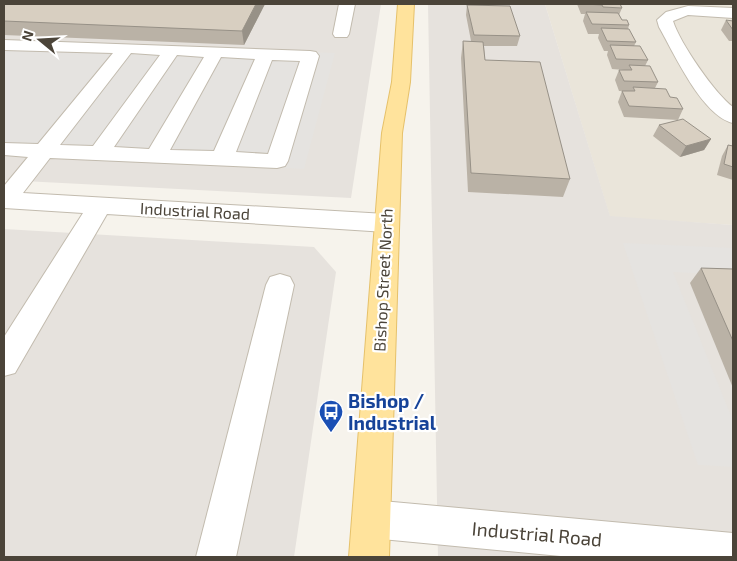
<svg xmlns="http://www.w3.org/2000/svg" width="737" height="561" font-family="'Exo 2',sans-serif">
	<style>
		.residential { fill: #eae5da }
		.industrial { fill: #e6e2dd }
		.parking { fill: #e5e3e0 }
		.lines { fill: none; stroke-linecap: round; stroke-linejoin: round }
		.minor-casing { stroke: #c2bbae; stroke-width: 2 }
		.major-casing { stroke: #e6c16a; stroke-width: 2 }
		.minor { fill: #fff; fill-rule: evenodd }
		.major { fill: #ffe39c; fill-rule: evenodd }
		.wall { fill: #bab2a6 }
		.shaded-wall { fill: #979187 }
		.building { fill: #d8cfc1; stroke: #979187 }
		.labels { text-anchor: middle; stroke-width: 4.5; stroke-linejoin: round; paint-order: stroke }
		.street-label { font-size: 16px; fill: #4b4439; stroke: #fff }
		.near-transit-label { font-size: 19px; font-weight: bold; fill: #164399; stroke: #fff; text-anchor: start }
		.near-street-label { font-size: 19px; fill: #4b4439; stroke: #fff }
	</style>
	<rect width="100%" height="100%" fill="#f6f3ec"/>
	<polygon class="residential" points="545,4 733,4 733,225 610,217"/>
	<g class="industrial">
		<polygon points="4,4 381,4 351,198 4,180"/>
		<polygon points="428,4 545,4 610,216 733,225 733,557 438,557"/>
		<polygon points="4,229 314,247 336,272 294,557 4,557"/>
	</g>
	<g class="parking">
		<polygon points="4,39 335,53 304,169 4,153"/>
		<polygon points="623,243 733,248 733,275 673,272 733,421 733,467 698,465"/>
	</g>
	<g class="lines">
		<defs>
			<g id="minor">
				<polygon points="339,4 355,4 349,34 347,37 335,37 333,34"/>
				<path d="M688,6L733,8V18L688,15L673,21C680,43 715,94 733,107V123C702,116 674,53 659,27L657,20L666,12Z"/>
				<path d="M4,40L310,51L316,52L319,56L288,161L285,166L277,168L50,158L23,193L386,214L395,217L398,223L395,229L386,232L107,214L15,373L4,376V337L83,213L4,208V186L28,157L4,155V143L38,144L113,53L4,50ZM131,53L160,55L93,146L60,145ZM177,55L204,57L149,149L114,147ZM221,57L255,59L214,151L170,150ZM272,60L300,61L268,154L236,152Z"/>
				<polygon points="280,274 290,277 294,285 236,557 196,557 266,285 270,277"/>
				<polygon points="371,500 733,533 733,557 571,557 371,538 358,532 352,519 358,506"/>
			</g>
			<polygon id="major" points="398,4 414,4 410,82 402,133 389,557 349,557 382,133 392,82"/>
		</defs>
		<use href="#minor" class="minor-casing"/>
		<use href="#major" class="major-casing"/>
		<use href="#minor" class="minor"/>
		<use href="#major" class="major"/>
	</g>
	<g class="wall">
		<polygon points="4,4 265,4 244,45 4,35"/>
		<polygon points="577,4 620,4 622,8 619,15 622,20 629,25 628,29 636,42 634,46 648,60 645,66 658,82 655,88 670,97 683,109 678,120 624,117 618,102 622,91 619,91 615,80 619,70 624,70 612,69 607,55 608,51 604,51 598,38 599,34 588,34 583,21 585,14 581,14"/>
		<polygon points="467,5 520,36 517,46 484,46 485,60 570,179 563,197 468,192 461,58 463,41 471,41 466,15"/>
		<polygon points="726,20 733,21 733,41 729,41 721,30"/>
		<polygon points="659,125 711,139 704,150 680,157 653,136"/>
		<polygon points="728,145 733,146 733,180 717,175 722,156"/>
		<polygon points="701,268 733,269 733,388 690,283"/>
	</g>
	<g class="shaded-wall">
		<polygon points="256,4 265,4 244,45 242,31"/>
		<polygon points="711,139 704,150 680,157 686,146"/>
	</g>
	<g class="building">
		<polygon points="4,4 256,4 242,31 4,21"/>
		<polygon points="584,4 620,4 622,8 603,7 602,5"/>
		<polygon points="467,5 510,6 520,36 474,35"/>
		<polygon points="586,12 618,13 622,20 627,20 629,25 592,24"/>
		<polygon points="726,20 733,21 733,30"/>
		<polygon points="601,28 629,29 636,42 607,41"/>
		<polygon points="463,41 483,42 485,60 540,62 570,179 471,173"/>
		<polygon points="610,45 640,46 648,60 616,59"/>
		<polygon points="629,65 650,66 658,82 624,81 619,70 632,70"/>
		<polygon points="633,87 666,89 670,97 677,98 683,109 629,106 622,91 635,91"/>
		<polygon points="683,119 711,139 686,146 659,125"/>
		<polygon points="728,145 733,146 733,167 724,164"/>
		<polygon points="701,268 733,269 733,341"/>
	</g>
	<defs>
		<symbol id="bus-pin" viewBox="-11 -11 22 30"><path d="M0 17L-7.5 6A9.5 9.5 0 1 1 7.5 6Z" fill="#1a4fb4" stroke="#fff"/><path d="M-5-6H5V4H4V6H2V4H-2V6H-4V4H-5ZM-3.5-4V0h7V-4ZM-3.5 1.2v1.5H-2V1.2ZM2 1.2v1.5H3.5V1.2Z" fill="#fff"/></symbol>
	</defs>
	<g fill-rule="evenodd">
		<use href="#bus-pin" x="317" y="398" width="28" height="38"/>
	</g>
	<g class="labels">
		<g class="street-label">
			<text transform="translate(195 211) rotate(3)" y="6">Industrial Road</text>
			<text transform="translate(383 280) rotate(-87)" y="6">Bishop Street North</text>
		</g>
		<g class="near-transit-label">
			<text x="348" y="408">Bishop /<tspan x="348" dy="22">Industrial</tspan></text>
		</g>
		<g class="near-street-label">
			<text transform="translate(537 534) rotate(5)" y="7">Industrial Road</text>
		</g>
	</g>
	<rect width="737" height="561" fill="none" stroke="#4b4439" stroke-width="10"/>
	<g transform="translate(40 40) rotate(288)" stroke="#ffffff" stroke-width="4" paint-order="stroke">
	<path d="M0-4L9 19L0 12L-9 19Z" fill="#4b4439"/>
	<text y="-8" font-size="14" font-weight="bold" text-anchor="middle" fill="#4b4439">N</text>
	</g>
</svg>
